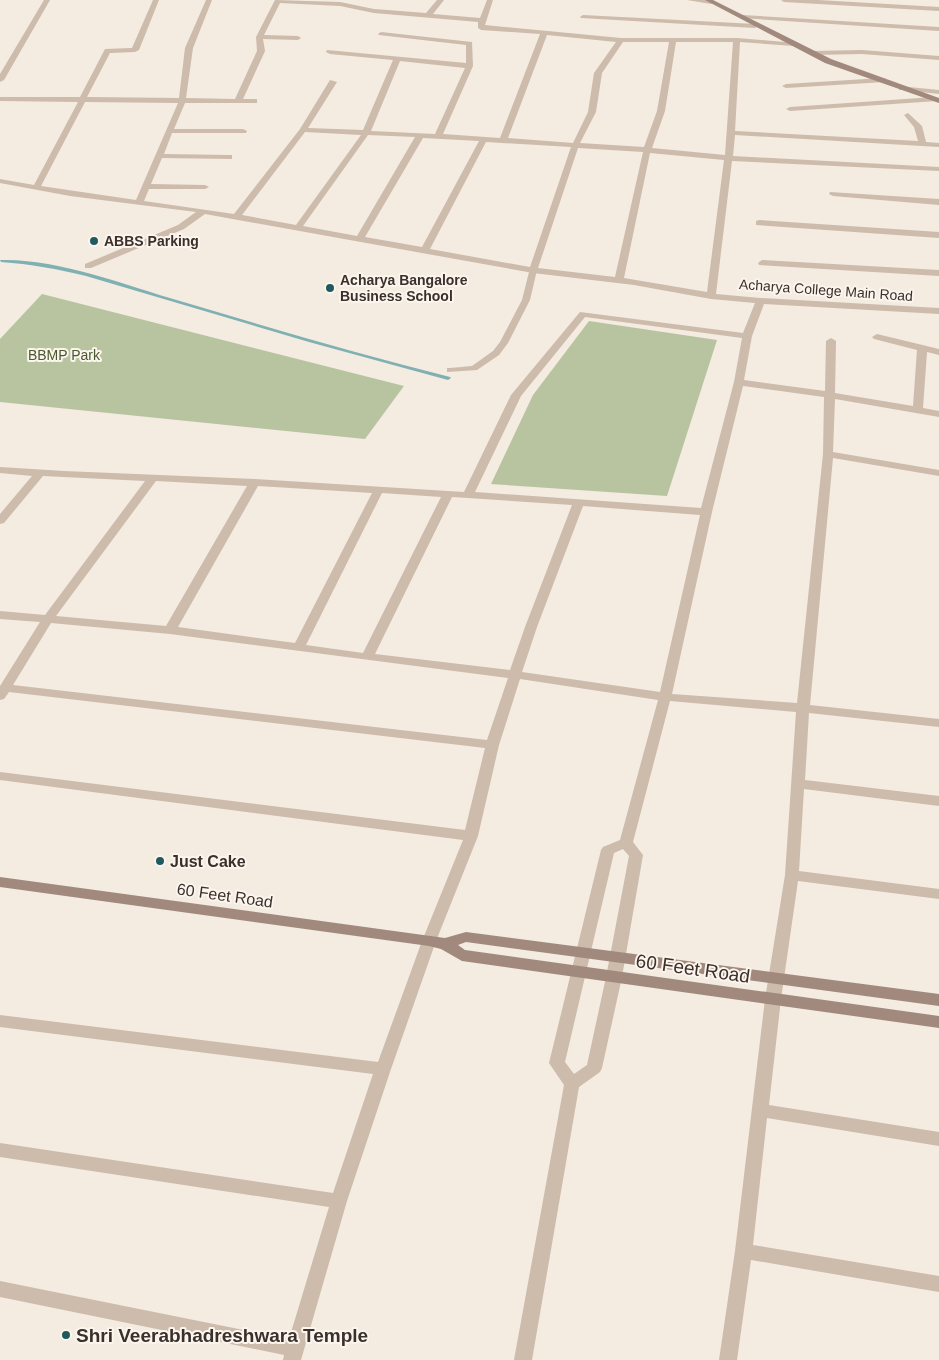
<svg xmlns="http://www.w3.org/2000/svg" width="939" height="1360" font-family="Helvetica,sans-serif">
	<style>
		.green { fill: #b8c4a0 }
		.lines { fill: none; stroke-linecap: round; stroke-linejoin: round }
		.stream { fill: #7fb0b2; fill-rule: evenodd }
		.lane { fill: #cdbbac; fill-rule: evenodd }
		.street { fill: #cdbbac; fill-rule: evenodd }
		.secondary { fill: #a18a7d; fill-rule: evenodd }
		.poi-dot { fill: #1f5a5e; stroke: #fbf5ee; stroke-width: 2 }
		.labels { text-anchor: middle; stroke-width: 4; stroke-linejoin: round; paint-order: stroke }
		.far-poi-label { font-size: 14px; font-weight: bold; fill: #3b302b; stroke: #fbf5ee; text-anchor: start }
		.far-street-label { font-size: 14px; fill: #3b302b; stroke: #fbf5ee }
		.far-park-label { font-size: 14px; fill: #4a5a2e; stroke: #fbf5ee }
		.poi-label { font-size: 16px; font-weight: bold; fill: #3b302b; stroke: #fbf5ee; text-anchor: start }
		.street-label { font-size: 16px; fill: #3b302b; stroke: #fbf5ee }
		.near-street-label { font-size: 19px; fill: #3b302b; stroke: #fbf5ee }
		.near-poi-label { font-size: 19px; font-weight: bold; fill: #3b302b; stroke: #fbf5ee; text-anchor: start }
	</style>
	<rect width="100%" height="100%" fill="#f4ebe1"/>
	<g class="green">
		<polygon points="42,294 404,386 365,439 0,402 0,339"/>
		<polygon points="589,321 717,340 667,496 491,484 533,395"/>
	</g>
	<g class="lines">
		<path class="stream" d="M0,260C57,258 125,285 180,301C270,328 359,354 450,377L451,378L448,380L309,342L86,276C58,269 30,264 1,262Z"/>
		<polygon class="lane" points="530,268 537,270 530,300 508,343 499,355 477,370 447,372 447,368 450,368 472,366 493,351 500,342 522,300"/>
		<g class="street">
			<polygon points="44,0 50,0 4,80 0,82 0,74"/>
			<path d="M153,0H159L139,50L135,52L110,53L87,97L179,98L185,48L206,0H212L193,48L186,98L235,99L257,51L256,37L275,0L340,2L374,9L426,13L437,0H444L433,14L480,18L487,0H493L485,25L621,38H737L796,43L798,44L794,46L740,42L735,131L918,141L914,127L904,115L908,113L922,126L926,142L939,143V147L735,135L733,156L939,167V171L732,161L716,294L760,298L939,308V314L764,304L752,336L744,380L825,391L826,341L831,338L836,341L835,393L913,406L917,350L874,339L872,337L877,334L939,349V355L927,352L923,408L939,411V417L835,399L833,452L939,470V476L833,458L810,705L939,719V727L809,713L805,780L939,796V806L804,789L799,871L939,889V899L798,881L781,999L769,1105L939,1132V1146L767,1118L753,1245L939,1276V1292L751,1260L737,1360H719L735,1251L765,999L785,875L796,712L670,701L633,842L643,855L622,977L602,1068L600,1072L579,1087L532,1360H514L564,1085L549,1063L601,850L603,847L620,840L658,700L520,679L499,745L478,836L436,941L391,1069L347,1201L301,1360H283L284,1355L0,1297V1281L289,1339L329,1207L0,1157V1143L333,1193L373,1074L0,1027V1015L378,1062L422,941L463,840L0,780V772L465,830L485,748L9,692L4,699L0,700V686L40,622L0,619V611L45,615L145,481L43,476L4,523L0,524V514L32,476L0,473V467L64,471L255,479L464,492L511,395L580,312L743,333L755,303L711,299L634,285L533,273L205,214L184,229L91,268H85V264L178,225L196,212L70,196L0,183V179L34,185L78,102L0,101V97H80L105,49L132,48ZM280,3L340,6L374,13L478,22V28L481,30L540,34L500,138L443,134L473,66L472,42L381,32L378,34L379,35L466,45V63L327,50L326,52L330,54L393,60L363,130L308,128L337,82L330,80L300,129L234,214L144,201L149,189H205L209,187L205,185L151,184L162,158L232,159V155H229L164,154L172,133H246L247,131L243,129H174L185,103H257V99H243L265,51L263,39L298,40L301,38L298,36L264,35ZM547,35L616,42L594,73L588,112L573,143L508,138ZM623,42H669L657,111L644,147L580,143L596,112L602,73ZM676,42H733L725,155L652,148L665,111ZM400,61L465,68L435,134L371,131ZM85,102L178,103L136,200L41,186ZM305,132L361,135L296,225L242,215ZM368,135L415,137L357,236L303,226ZM423,138L479,141L422,247L365,237ZM486,142L571,147L530,267L430,249ZM578,148L643,152L615,277L538,268ZM650,153L724,160L707,292L624,278ZM585,317L742,338L734,382L701,508L475,492L521,396ZM743,386L824,397L823,454L797,703L672,694L712,512ZM156,481L247,486L166,626L56,616ZM258,486L372,493L295,643L178,627ZM382,493L441,497L363,653L306,645ZM452,497L572,505L525,627L510,670L375,654ZM583,506L700,515L660,692L522,672L537,627ZM51,623L170,634L508,678L487,740L13,685ZM623,849L629,856L606,977L587,1065L574,1074L565,1062L614,853Z"/>
			<polygon points="687,0 711,0 714,2 711,4"/>
			<polygon points="781,0 818,0 939,7 939,11 784,2"/>
			<polygon points="583,15 755,24 758,26 755,28 581,18 580,17"/>
			<polygon points="743,15 939,27 939,31 741,18 741,16"/>
			<polygon points="862,50 939,56 939,60 862,54 812,55 808,53 812,51"/>
			<polygon points="882,78 885,78 885,82 786,88 782,86 786,84"/>
			<polygon points="899,86 939,90 939,94 902,90 899,90"/>
			<polygon points="934,97 937,97 937,101 790,111 786,109 790,107"/>
			<polygon points="830,192 939,199 939,205 833,196 829,194"/>
			<polygon points="759,220 939,232 939,238 756,225 756,221"/>
			<polygon points="762,260 939,270 939,276 759,265 758,263"/>
		</g>
		<g class="secondary">
			<polygon points="705,0 713,0 831,59 939,98 939,103 825,63"/>
			<polygon points="0,877 445,938 466,932 939,994 939,1006 466,942 458,945 465,950 939,1016 939,1028 462,961 441,949 429,946 0,887"/>
		</g>
	</g>
	<g class="poi-dot">
		<circle cx="94" cy="241" r="5"/>
		<circle cx="330" cy="288" r="5"/>
		<circle cx="160" cy="861" r="5"/>
		<circle cx="66" cy="1335" r="5"/>
	</g>
	<g class="labels">
		<g class="far-poi-label">
			<text x="104" y="246">ABBS Parking</text>
			<text x="340" y="285">Acharya Bangalore<tspan x="340" dy="16">Business School</tspan></text>
		</g>
		<g class="far-street-label">
			<text transform="translate(826 290) rotate(4)" y="5">Acharya College Main Road</text>
		</g>
		<g class="far-park-label">
			<text x="64" y="360">BBMP Park</text>
		</g>
		<g class="poi-label">
			<text x="170" y="867">Just Cake</text>
		</g>
		<g class="street-label">
			<text transform="translate(225 895) rotate(8)" y="6">60 Feet Road</text>
		</g>
		<g class="near-street-label">
			<text transform="translate(693 968) rotate(8)" y="7">60 Feet Road</text>
		</g>
		<g class="near-poi-label">
			<text x="76" y="1342">Shri Veerabhadreshwara Temple</text>
		</g>
	</g>
</svg>
